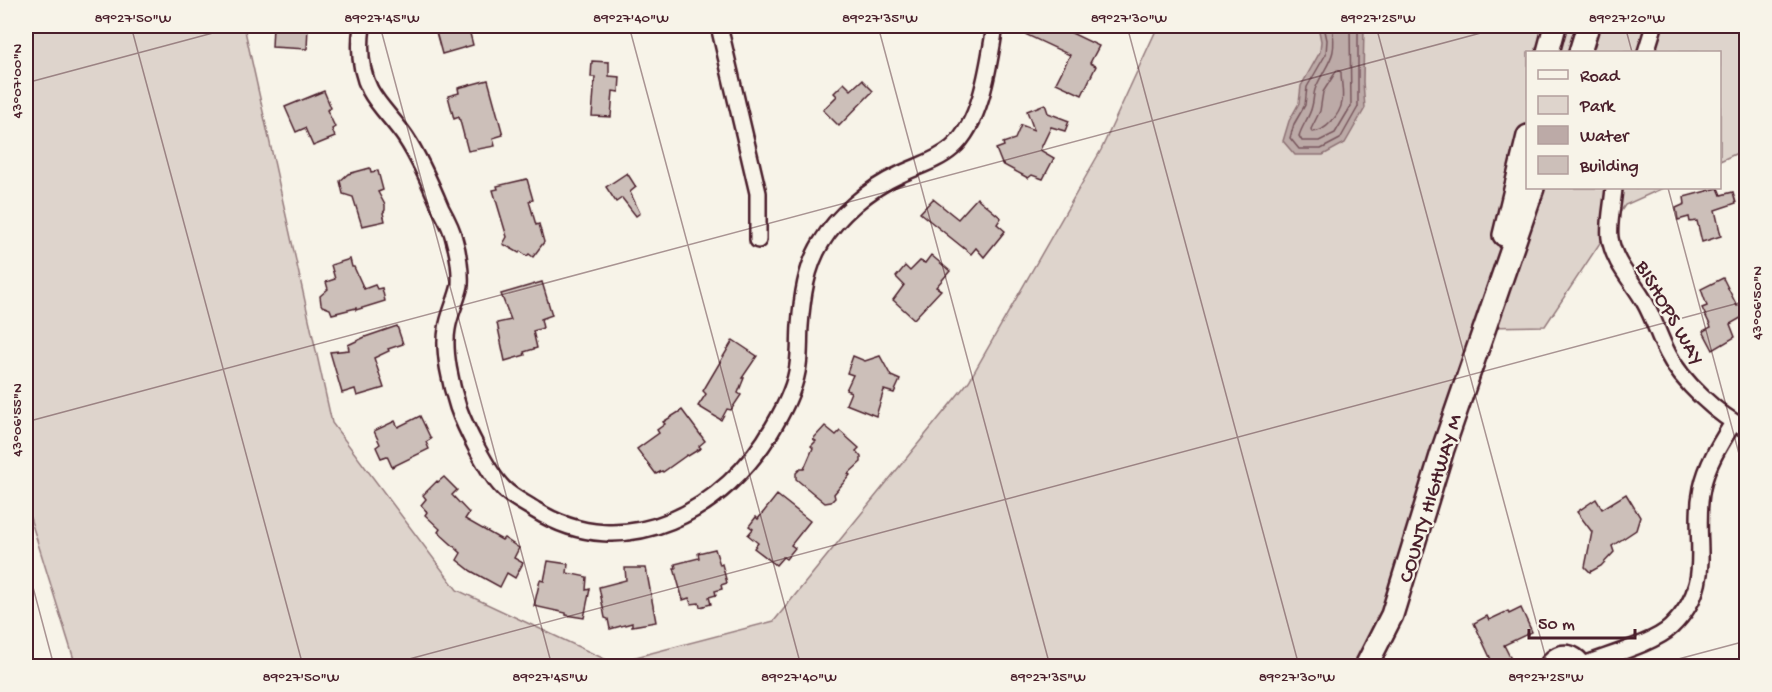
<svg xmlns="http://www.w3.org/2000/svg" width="1772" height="692" font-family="'Gochi Hand',sans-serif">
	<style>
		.green { fill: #ded4cc; stroke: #947a7c; stroke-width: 1.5 }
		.water { fill: #bcaaa7; stroke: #8e7275; stroke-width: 1.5 }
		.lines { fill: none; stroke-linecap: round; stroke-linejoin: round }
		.shore { stroke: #78575d; stroke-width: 1.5 }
		.building { fill: #ccbfb9; stroke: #4a1f2b; stroke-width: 1.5 }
		.minor-casing { stroke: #4a1f2b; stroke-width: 20 }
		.secondary-casing { stroke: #4a1f2b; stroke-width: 26 }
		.minor { stroke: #f7f3e8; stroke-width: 15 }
		.secondary { stroke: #f7f3e8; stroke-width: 21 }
		.ticks { fill: none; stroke: #4a1f2b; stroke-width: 1.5; stroke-opacity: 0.45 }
		.labels { text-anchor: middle; stroke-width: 4.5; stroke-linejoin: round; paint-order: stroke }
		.street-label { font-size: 21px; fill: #4a1f2b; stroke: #f7f3e8 }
		.neatline { fill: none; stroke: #4a1f2b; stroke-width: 2 }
		.ticks-label { font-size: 15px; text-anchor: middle; fill: #4a1f2b }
	</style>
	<rect width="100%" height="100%" fill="#f7f3e8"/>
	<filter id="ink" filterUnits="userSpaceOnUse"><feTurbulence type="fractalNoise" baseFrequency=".0167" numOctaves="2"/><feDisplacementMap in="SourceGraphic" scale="12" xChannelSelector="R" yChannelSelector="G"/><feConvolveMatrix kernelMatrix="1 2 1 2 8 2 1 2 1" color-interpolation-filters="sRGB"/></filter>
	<g filter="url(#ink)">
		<polygon class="green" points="26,26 244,26 332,423 457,590 613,663 774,621 969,381 1101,150 1158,26 1746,26 1746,149 1720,161 1720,52 1528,52 1528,188 1663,188 1625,205 1545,326 1484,327 1366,666 76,666 26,505"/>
		<polygon class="water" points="1318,26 1364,26 1363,82 1365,108 1345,143 1323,155 1295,155 1283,141 1289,121 1299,103 1301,86 1320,52 1321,41"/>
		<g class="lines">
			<g class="shore">
				<polyline points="1324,26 1327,40 1326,54 1307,87 1305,105 1294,124 1290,138 1299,149 1321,149 1340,139 1358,107 1358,26"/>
				<path d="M1332,26C1338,58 1328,60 1316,87C1313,93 1314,100 1312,106C1310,117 1302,125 1299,136L1302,141H1319L1335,133L1351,106L1350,26"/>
				<path d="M1337,70L1341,72C1341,82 1344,93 1342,102C1340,114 1326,132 1312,132L1311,129L1320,111L1323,92Z"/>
			</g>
		</g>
		<g class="building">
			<polygon points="273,26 308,26 307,49 272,47"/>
			<polygon points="438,26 468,26 473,45 442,54 436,32 440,31"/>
			<polygon points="1008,26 1057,26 1099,46 1090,63 1096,66 1082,95 1056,83 1070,55"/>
			<polygon points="592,61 609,62 609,76 620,77 619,92 613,91 611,117 592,116 595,77 591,77"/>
			<polygon points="488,80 503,135 493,138 495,146 468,151 459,117 454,119 448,96 459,93 458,88"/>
			<polygon points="862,80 873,91 839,126 823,110 837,96 834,93 844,83 851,90"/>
			<polygon points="324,91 331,108 327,110 335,127 332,129 335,137 313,146 305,128 296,132 285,107"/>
			<polygon points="1045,104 1048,113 1069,121 1065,131 1051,127 1040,150 1054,158 1043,179 1032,175 1028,178 1002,164 996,149 1004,146 1003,143 1015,139 1021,125 1034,130 1027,111"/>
			<polygon points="370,168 371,172 378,171 383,190 378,192 385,205 385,210 383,213 385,221 362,226 353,197 343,194 340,181 348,174"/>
			<polygon points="627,173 636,187 630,192 640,213 636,216 622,198 616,202 606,187"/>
			<polygon points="527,179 533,200 529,201 536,225 539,224 544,242 533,257 529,254 527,256 520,251 519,253 503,244 507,237 493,190 498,189 497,186"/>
			<polygon points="1718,188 1721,195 1733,192 1736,203 1715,210 1721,236 1702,242 1697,221 1690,222 1689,217 1678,220 1676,208 1685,204 1684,197"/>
			<polygon points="977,198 1001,218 997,224 1005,231 984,257 976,248 971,254 920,213 933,199 958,219"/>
			<polygon points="931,255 950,271 936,287 941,290 914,319 893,300 904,285 896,277 905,266 910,271 920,261 925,263"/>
			<polygon points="350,259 352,267 354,267 364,289 375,285 377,289 382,288 385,301 356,310 356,308 332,314 330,309 322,306 321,304 320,296 328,289 326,282 335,279 331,265"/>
			<polygon points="1723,278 1737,306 1746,302 1746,315 1730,324 1735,337 1713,350 1703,331 1711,327 1702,308 1707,306 1701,289"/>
			<polygon points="542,282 552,315 541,319 543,328 533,331 537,348 524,352 525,355 505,361 497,323 511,320 501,294"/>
			<polygon points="397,326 403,344 388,349 389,351 374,358 384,388 357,396 355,389 342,393 330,352 349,350 348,345 365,337"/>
			<polygon points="733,340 757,356 742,378 744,378 738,393 741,395 731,410 727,409 721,420 698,406 706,394 703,391"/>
			<polygon points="853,356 865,361 880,356 891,376 900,380 894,393 884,390 876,416 846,404 851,392 846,390 853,375 847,373"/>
			<polygon points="682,410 705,441 699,446 701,448 688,456 687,455 663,472 662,471 656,474 637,449 659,433 657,430 665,424 663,422"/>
			<polygon points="420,416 431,439 426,442 429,449 392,467 387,456 381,458 376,447 380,444 374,431 395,421 398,427"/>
			<polygon points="825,426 836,435 840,431 859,448 856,451 861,457 861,462 848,474 850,475 834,494 835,498 831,502 825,503 796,479 796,473 800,469 804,469 813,448 811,446 816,441 813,439"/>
			<polygon points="444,477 457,490 452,495 469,513 465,519 502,540 504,538 519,548 514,558 523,563 515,578 507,573 500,587 471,571 457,560 461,553 438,532 440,529 425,515 427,512 421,505 426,499 423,495 437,481 438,482"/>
			<polygon points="1626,494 1640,517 1636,530 1612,546 1614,552 1601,566 1590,572 1585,567 1592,532 1577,512 1596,499 1602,509"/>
			<polygon points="777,495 810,521 791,545 795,548 786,559 783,557 776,565 754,548 758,543 748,535 753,529 749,526 756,517 758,519"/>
			<polygon points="715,549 720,565 722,564 727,583 721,585 722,589 715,591 716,595 709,597 711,604 700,607 699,603 691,604 689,598 683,600 674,568 676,568 675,564 699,558 698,553"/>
			<polygon points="548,561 568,564 567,573 587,577 586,590 590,589 584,618 566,615 566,613 534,606 540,580 544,581"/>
			<polygon points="625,568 646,568 656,622 632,626 632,623 610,629 608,619 605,618 599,587 626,580"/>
			<polygon points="1521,608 1532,632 1504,645 1511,659 1494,666 1474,623 1487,616 1489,620 1508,611 1509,614"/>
		</g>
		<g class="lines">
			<defs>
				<g id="minor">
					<path d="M362,26C359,47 360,70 370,90C379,107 395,121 406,138C420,159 431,185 441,209C446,218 452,229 454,239C458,252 461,271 460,285C457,300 449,314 447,329C443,351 451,386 458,407C465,427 488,473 503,488C511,497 525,503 535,510C625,567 727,510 774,426C784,409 796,386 798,365C800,352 799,339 800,326C802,298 806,267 821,243C837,216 870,188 899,175C917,166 937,161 952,148C982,122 989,63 995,26"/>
					<polyline points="719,26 758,193 758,240"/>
					<polyline points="1646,52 1654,26"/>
					<path d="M1614,188C1613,203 1608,224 1610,238C1614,264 1633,281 1645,303C1654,319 1659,337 1668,354C1682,382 1718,415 1746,429"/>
					<path d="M1584,665C1606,656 1655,643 1671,627C1718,582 1691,540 1702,488C1707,464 1720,444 1733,423"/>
					<path d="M1547,666C1555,649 1575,649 1584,666"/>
				</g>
				<g id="secondary">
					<polyline points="1548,52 1555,26"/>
					<polyline points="1580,52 1588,26"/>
					<polyline points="1504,235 1528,136"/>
					<polyline points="1366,666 1392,615 1443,449 1533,188"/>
				</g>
			</defs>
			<use href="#minor" class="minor-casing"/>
			<use href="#secondary" class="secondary-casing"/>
			<use href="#minor" class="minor"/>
			<use href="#secondary" class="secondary"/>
		</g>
	</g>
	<path class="ticks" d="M131,26L303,666M380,26L552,666M629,26L801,666M878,26L1050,666M1127,26L1299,666M1376,26L1548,666M1625,26L1632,52M26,83L239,26M1668,188L1746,480M26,422L1507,26M26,561L54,666M383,666L1746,301M1652,666L1746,641"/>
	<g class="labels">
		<g class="street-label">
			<text transform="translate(1671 312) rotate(60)" y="7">BISHOPS WAY</text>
			<text transform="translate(1429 498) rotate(-73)" y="7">COUNTY HIGHWAY M</text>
		</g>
	</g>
	<rect width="1772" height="692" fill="none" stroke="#f7f3e8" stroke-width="66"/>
	<rect x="1526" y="51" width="195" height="138" fill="#f7f3e8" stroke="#b29e9c" stroke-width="1.5"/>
	<rect x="1538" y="70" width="30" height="9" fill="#f7f3e8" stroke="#b29e9c" stroke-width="1.5"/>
	<text x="1580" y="81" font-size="18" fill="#4a1f2b">Road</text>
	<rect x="1538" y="96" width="30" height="18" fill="#ded4cc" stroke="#b29e9c" stroke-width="1.5"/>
	<text x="1580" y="111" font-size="18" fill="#4a1f2b">Park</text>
	<rect x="1538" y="126" width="30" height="18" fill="#bcaaa7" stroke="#b29e9c" stroke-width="1.5"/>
	<text x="1580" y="141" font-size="18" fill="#4a1f2b">Water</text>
	<rect x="1538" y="156" width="30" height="18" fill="#ccbfb9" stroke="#b29e9c" stroke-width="1.5"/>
	<text x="1580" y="171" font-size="18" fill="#4a1f2b">Building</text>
	<path d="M1529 629v9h106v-9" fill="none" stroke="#4a1f2b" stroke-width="3"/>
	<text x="1538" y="629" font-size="18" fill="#4a1f2b" stroke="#f7f3e8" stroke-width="4.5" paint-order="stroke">50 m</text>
	<rect x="33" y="33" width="1706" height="626" class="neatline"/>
	<g class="ticks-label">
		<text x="133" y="22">89°27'50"W</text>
		<text x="382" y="22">89°27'45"W</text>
		<text x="631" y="22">89°27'40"W</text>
		<text x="880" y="22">89°27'35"W</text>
		<text x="1129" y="22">89°27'30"W</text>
		<text x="1378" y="22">89°27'25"W</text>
		<text x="1627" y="22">89°27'20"W</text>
		<text transform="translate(16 81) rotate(-90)" y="5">43°07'00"N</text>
		<text transform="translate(1756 303) rotate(-90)" y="5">43°06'50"N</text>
		<text transform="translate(16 420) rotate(-90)" y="5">43°06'55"N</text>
		<text x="301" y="681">89°27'50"W</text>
		<text x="550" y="681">89°27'45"W</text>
		<text x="799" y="681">89°27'40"W</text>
		<text x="1048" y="681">89°27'35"W</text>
		<text x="1297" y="681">89°27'30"W</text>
		<text x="1546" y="681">89°27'25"W</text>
	</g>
</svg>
